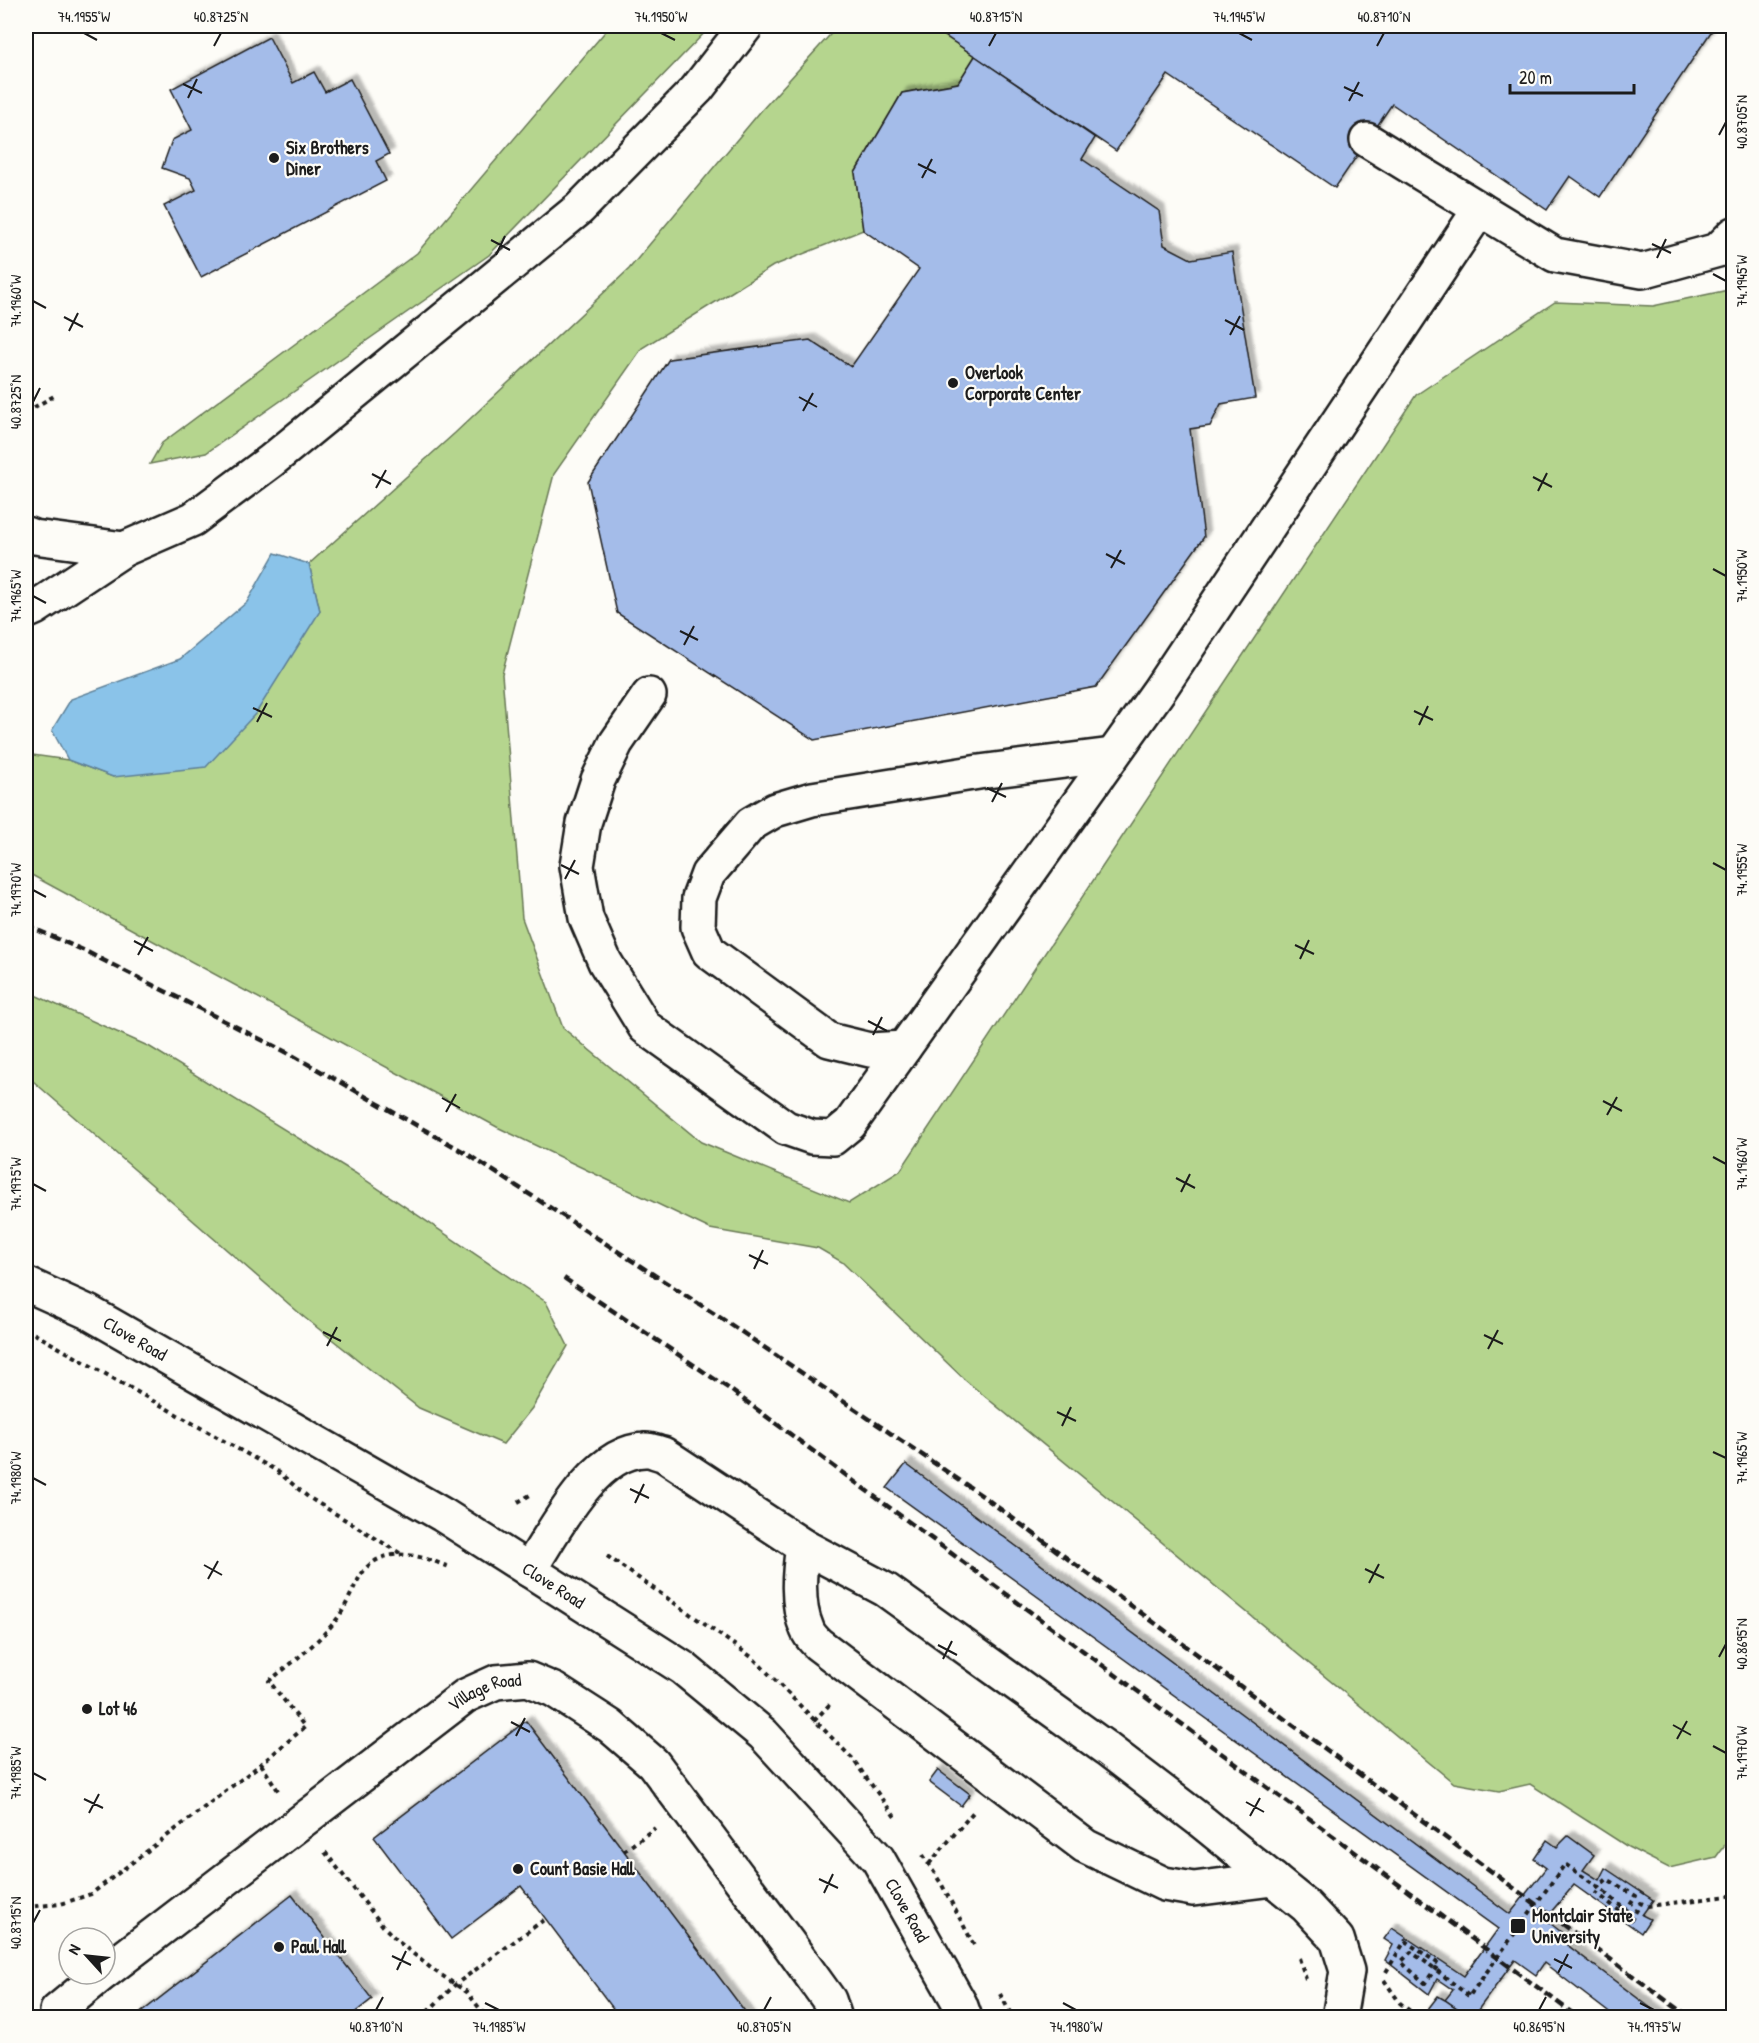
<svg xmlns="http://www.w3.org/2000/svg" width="1759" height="2043" font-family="'Patrick Hand',sans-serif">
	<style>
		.green { fill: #b5d58e; stroke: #687855; stroke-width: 1.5 }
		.water { fill: #8ac3e9; stroke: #5e8097; stroke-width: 1.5 }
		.building { fill: #a4bce9; stroke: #1c1c1c; stroke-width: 1.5; filter: url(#shadow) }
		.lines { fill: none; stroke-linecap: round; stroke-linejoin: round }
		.minor-casing { stroke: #1c1c1c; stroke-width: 38 }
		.path { stroke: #1c1c1c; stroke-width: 4; stroke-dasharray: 4.5 4.5; stroke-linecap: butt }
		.minor { stroke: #fdfcf7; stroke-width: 33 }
		.rail { stroke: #1c1c1c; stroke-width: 4.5; stroke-dasharray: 9 4.5; stroke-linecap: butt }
		.path-bridge { stroke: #1c1c1c; stroke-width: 4; stroke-dasharray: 4.5 4.5; stroke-linecap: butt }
		.ticks { fill: none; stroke: #1c1c1c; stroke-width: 2 }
		.poi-dot { fill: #1c1c1c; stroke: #fdfcf7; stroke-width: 2 }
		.labels { text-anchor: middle; stroke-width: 4.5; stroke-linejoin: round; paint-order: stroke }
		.poi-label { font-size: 18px; font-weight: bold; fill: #1c1c1c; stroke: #fdfcf7; text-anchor: start }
		.street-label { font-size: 18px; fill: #1c1c1c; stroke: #fdfcf7 }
		.neatline { fill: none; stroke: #1c1c1c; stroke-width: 2 }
		.ticks-label { font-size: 15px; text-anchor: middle; fill: #1c1c1c }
	</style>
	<defs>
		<filter id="shadow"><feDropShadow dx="5.5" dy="-5.5" stdDeviation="1.5" flood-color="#0004"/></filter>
	</defs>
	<rect width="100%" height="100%" fill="#fdfcf7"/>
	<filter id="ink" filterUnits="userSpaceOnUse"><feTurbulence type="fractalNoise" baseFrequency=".0167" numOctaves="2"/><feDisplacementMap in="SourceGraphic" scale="12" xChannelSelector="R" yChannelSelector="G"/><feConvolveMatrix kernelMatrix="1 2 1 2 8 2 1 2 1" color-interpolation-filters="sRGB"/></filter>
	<g filter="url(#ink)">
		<g class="green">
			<polygon points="610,26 711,26 489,255 206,453 150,464 162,443 417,253"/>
			<polygon points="838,26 930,26 975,56 958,83 902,93 855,173 863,230 773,266 642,348 554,474 502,674 522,918 563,1028 701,1142 849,1203 900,1171 1416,395 1555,302 1653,306 1733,289 1733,1834 1716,1857 1669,1868 1628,1847 1530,1784 1499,1791 1454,1783 965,1380 842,1262 818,1248 710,1229 497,1127 26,872 26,754 68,760 113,777 320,611 309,564 455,433 629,269 760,112"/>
			<polygon points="26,991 150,1047 355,1173 546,1302 568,1346 532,1408 503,1444 419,1408 305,1318 26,1075"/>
		</g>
		<polygon class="water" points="275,553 309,564 320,611 256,713 206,767 113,777 68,760 52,730 71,699 180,659 247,602"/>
		<g class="building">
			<polygon points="930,26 1715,26 1600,197 1570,176 1547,210 1392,104 1335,188 1168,75 1116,151"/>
			<polygon points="269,37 293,83 314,72 325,92 350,79 389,154 376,161 386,181 201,277 164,206 196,190 190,178 162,168 172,140 192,130 171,89"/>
			<polygon points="975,56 1095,138 1082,159 1159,211 1164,245 1191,259 1232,252 1255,398 1221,404 1210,426 1190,429 1204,537 1096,687 814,740 617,613 588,482 669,359 810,340 851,367 919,269 863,230 855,173 902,93 958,83"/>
			<polygon points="906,1464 1510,1914 1546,1868 1534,1859 1547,1840 1557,1847 1568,1836 1594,1855 1583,1870 1599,1880 1605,1868 1653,1900 1642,1915 1650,1919 1641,1933 1574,1885 1545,1919 1566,1936 1562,1941 1664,2018 1616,2018 1544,1963 1536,1975 1515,1960 1472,2018 1445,2000 1453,1990 1437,1979 1429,1994 1385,1960 1393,1945 1384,1939 1392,1928 1464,1976 1498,1929 887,1488"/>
			<polygon points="526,1721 624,1851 750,2018 606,2018 615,2011 521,1886 451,1939 374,1837"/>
			<polygon points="938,1770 970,1794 961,1806 929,1782"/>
			<polygon points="292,1895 372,1999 348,2018 140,2018 138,2015"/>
			<polygon points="1438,1996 1445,2000 1471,2018 1421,2018"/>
		</g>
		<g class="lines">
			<defs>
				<g id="minor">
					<polyline points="1367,140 1555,255 1642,271 1718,250 1734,234"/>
					<polyline points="26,534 34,537 124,549"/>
					<polyline points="26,612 35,608 124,549 193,519 271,461 579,209 697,89 746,26"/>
					<polyline points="649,695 616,743 598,780 584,823 577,866 586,918 605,962 645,1027 786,1128 812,1137 833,1138 850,1124 1160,689 1480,209"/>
					<polyline points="904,1048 870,1050 829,1040 709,952 698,927 699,898 708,874 751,824 775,810 812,799 979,772 1112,755"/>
					<path id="s1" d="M26,1284L88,1312L443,1515L683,1668L763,1734L878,1859L960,2004L965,2018"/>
					<path d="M803,1546C799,1572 796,1604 807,1629C809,1635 814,1640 818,1644L1085,1846L1164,1884L1193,1889L1273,1879"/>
					<path d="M529,1570C554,1532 593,1451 645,1450C650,1449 657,1453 663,1454L803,1546L886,1590L1107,1749L1201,1821L1306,1906L1337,1939L1347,1971L1339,2018"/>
					<path id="s2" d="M105,1972L465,1696L496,1682L528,1679L554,1690L610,1726L653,1763L788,1943L829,2000L835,2018"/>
					<polyline points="61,2018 57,2011 102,1974"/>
				</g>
			</defs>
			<use href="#minor" class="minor-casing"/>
			<g class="path">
				<polyline points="26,412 54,396"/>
				<polyline points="26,1329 277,1471 308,1497 403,1555"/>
				<polyline points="518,1502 530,1495"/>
				<polyline points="607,1556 753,1658 852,1758 895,1817"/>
				<polyline points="814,1721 832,1702"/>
				<polyline points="261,1764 279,1792"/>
				<polyline points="624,1851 655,1828"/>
				<polyline points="325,1852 383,1926 400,1943 432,1969 467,1992 487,2018"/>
				<polyline points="923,1855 942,1885 974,1945"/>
				<polyline points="929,1864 975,1810"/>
				<polyline points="1605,1892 1626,1911 1636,1896 1607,1879 1594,1891 1631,1920 1641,1903 1648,1906 1728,1896 1734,1897"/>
				<path d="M26,1907L61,1904L91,1894L261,1764L305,1727L269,1681C292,1663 318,1643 337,1619C348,1605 356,1578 367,1567C391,1545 424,1557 449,1567"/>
				<polyline points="1299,1958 1306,1979"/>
				<polyline points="1386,1972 1405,1941 1439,1964 1425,1983 1401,1962 1411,1952 1430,1965"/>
				<polyline points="1384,1980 1400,2003 1419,2018"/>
				<polyline points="1000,1994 1013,2018"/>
				<polyline points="421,2018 456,1984 545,1919"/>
			</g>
			<use href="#minor" class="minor"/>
			<g class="rail">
				<polyline points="26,925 85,951 290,1054 464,1152 727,1322 984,1497 1690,2018"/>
				<polyline points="564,1278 728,1388 1579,2018"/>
			</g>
			<polyline class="path-bridge" points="1430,1965 1470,1997 1470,1995 1565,1864 1605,1892"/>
		</g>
	</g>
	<path class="ticks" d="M84,33L97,40M661,33L675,40M1239,33L1252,40M214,46L221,33M989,46L996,33M1377,46L1384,33M183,84L202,93M1344,87L1363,96M188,98L197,79M1349,101L1359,82M1719,135L1726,122M918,164L936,173M922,178L932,159M491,240L510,250M1652,244L1671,253M496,255L505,236M1657,258L1666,239M1713,274L1726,281M33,301L46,308M64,317L83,327M1225,320L1244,330M69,331L78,313M1230,335L1240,316M799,397L817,407M33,402L40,388M803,411L813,393M372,474L391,484M1533,477L1552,487M376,488L386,470M1538,491L1547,473M1106,554L1125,564M1111,568L1121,550M1713,569L1726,576M33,596L46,603M680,631L698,640M684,645L694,626M253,708L272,717M1414,711L1433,720M257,722L267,703M1419,725L1428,706M987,788L1006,797M992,802L1002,783M1713,863L1726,870M561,865L579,874M565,879L575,860M33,890L46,897M134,941L153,951M1295,945L1314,954M138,955L148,937M1300,959L1309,940M868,1021L887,1031M873,1035L882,1017M442,1098L460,1108M1603,1101L1622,1111M446,1112L456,1094M1607,1115L1617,1097M1713,1157L1726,1164M1176,1178L1195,1188M33,1184L46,1191M1181,1192L1190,1174M749,1255L768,1264M754,1269L763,1250M323,1332L341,1341M1484,1335L1503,1344M327,1346L337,1327M1488,1349L1498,1330M1057,1412L1076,1421M1062,1426L1071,1407M1713,1452L1726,1458M33,1478L46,1485M630,1489L649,1498M635,1503L644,1484M204,1565L222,1575M1365,1569L1384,1578M208,1579L218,1561M1369,1583L1379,1564M938,1645L957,1655M1719,1657L1726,1644M943,1659L952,1641M511,1722L530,1732M1673,1725L1691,1735M516,1736L525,1718M1677,1739L1687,1721M1713,1746L1726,1753M33,1773L46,1780M84,1799L103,1808M1246,1802L1264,1812M89,1813L99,1794M1250,1816L1260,1798M819,1879L838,1888M824,1893L833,1874M33,1923L40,1910M392,1956L411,1965M1554,1959L1572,1968M397,1970L406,1951M1558,1973L1568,1954M485,2003L499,2010M1063,2003L1076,2010M1640,2003L1654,2010M376,2010L383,1997M764,2010L771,1997M1539,2010L1546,1997"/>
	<g class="poi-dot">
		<circle cx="274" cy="158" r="6"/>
		<circle cx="953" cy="383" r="6"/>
		<circle cx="87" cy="1709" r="6"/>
		<circle cx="518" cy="1869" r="6"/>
		<rect x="1510" y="1918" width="16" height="16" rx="3"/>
		<circle cx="279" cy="1947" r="6"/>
	</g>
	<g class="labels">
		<g class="poi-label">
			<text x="286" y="154">Six Brothers<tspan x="286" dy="21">Diner</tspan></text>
			<text x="965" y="379">Overlook<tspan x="965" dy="21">Corporate Center</tspan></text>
			<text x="99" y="1715">Lot 46</text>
			<text x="530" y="1875">Count Basie Hall</text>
			<text x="1532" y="1922">Montclair State<tspan x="1532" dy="21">University</tspan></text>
			<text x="291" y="1953">Paul Hall</text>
		</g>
		<g class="street-label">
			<text dy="6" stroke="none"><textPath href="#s1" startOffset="122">Clove Road</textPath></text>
			<text dy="6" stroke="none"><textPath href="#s1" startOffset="608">Clove Road</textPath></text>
			<text dy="6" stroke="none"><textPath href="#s2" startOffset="474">Village Road</textPath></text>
			<text dy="6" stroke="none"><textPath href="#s1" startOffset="1094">Clove Road</textPath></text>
		</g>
	</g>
	<rect width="1759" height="2043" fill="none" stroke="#fdfcf7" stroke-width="66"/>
	<g transform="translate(87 1956) rotate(297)"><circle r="28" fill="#fdfcf7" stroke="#a3a29f" stroke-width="1.5"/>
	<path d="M0-4.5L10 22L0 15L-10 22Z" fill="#1c1c1c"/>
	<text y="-9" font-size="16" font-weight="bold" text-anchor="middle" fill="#1c1c1c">N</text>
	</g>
	<path d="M1510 84v9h124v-9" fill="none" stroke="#1c1c1c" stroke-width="3"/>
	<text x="1519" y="84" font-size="18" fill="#1c1c1c" stroke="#fdfcf7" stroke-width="4.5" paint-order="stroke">20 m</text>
	<rect x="33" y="33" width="1693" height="1977" class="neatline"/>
	<g class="ticks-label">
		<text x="84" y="22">74.1955°W</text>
		<text x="221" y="22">40.8725°N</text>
		<text x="661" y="22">74.1950°W</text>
		<text x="996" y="22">40.8715°N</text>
		<text x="1239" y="22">74.1945°W</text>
		<text x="1384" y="22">40.8710°N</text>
		<text transform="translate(1742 122) rotate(-90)" y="5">40.8705°N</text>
		<text transform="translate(1742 281) rotate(-90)" y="5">74.1945°W</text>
		<text transform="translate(16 301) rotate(-90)" y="5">74.1960°W</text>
		<text transform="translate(16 402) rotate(-90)" y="5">40.8725°N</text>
		<text transform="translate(1742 576) rotate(-90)" y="5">74.1950°W</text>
		<text transform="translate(16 596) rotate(-90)" y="5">74.1965°W</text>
		<text transform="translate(1742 870) rotate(-90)" y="5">74.1955°W</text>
		<text transform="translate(16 890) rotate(-90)" y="5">74.1970°W</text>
		<text transform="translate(1742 1164) rotate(-90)" y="5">74.1960°W</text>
		<text transform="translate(16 1184) rotate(-90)" y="5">74.1975°W</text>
		<text transform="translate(1742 1458) rotate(-90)" y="5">74.1965°W</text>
		<text transform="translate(16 1478) rotate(-90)" y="5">74.1980°W</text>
		<text transform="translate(1742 1644) rotate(-90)" y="5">40.8695°N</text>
		<text transform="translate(1742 1753) rotate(-90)" y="5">74.1970°W</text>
		<text transform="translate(16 1773) rotate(-90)" y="5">74.1985°W</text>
		<text transform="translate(16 1923) rotate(-90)" y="5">40.8715°N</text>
		<text x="376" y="2032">40.8710°N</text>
		<text x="499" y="2032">74.1985°W</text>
		<text x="764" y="2032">40.8705°N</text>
		<text x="1076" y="2032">74.1980°W</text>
		<text x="1539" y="2032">40.8695°N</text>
		<text x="1654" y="2032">74.1975°W</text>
	</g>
</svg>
